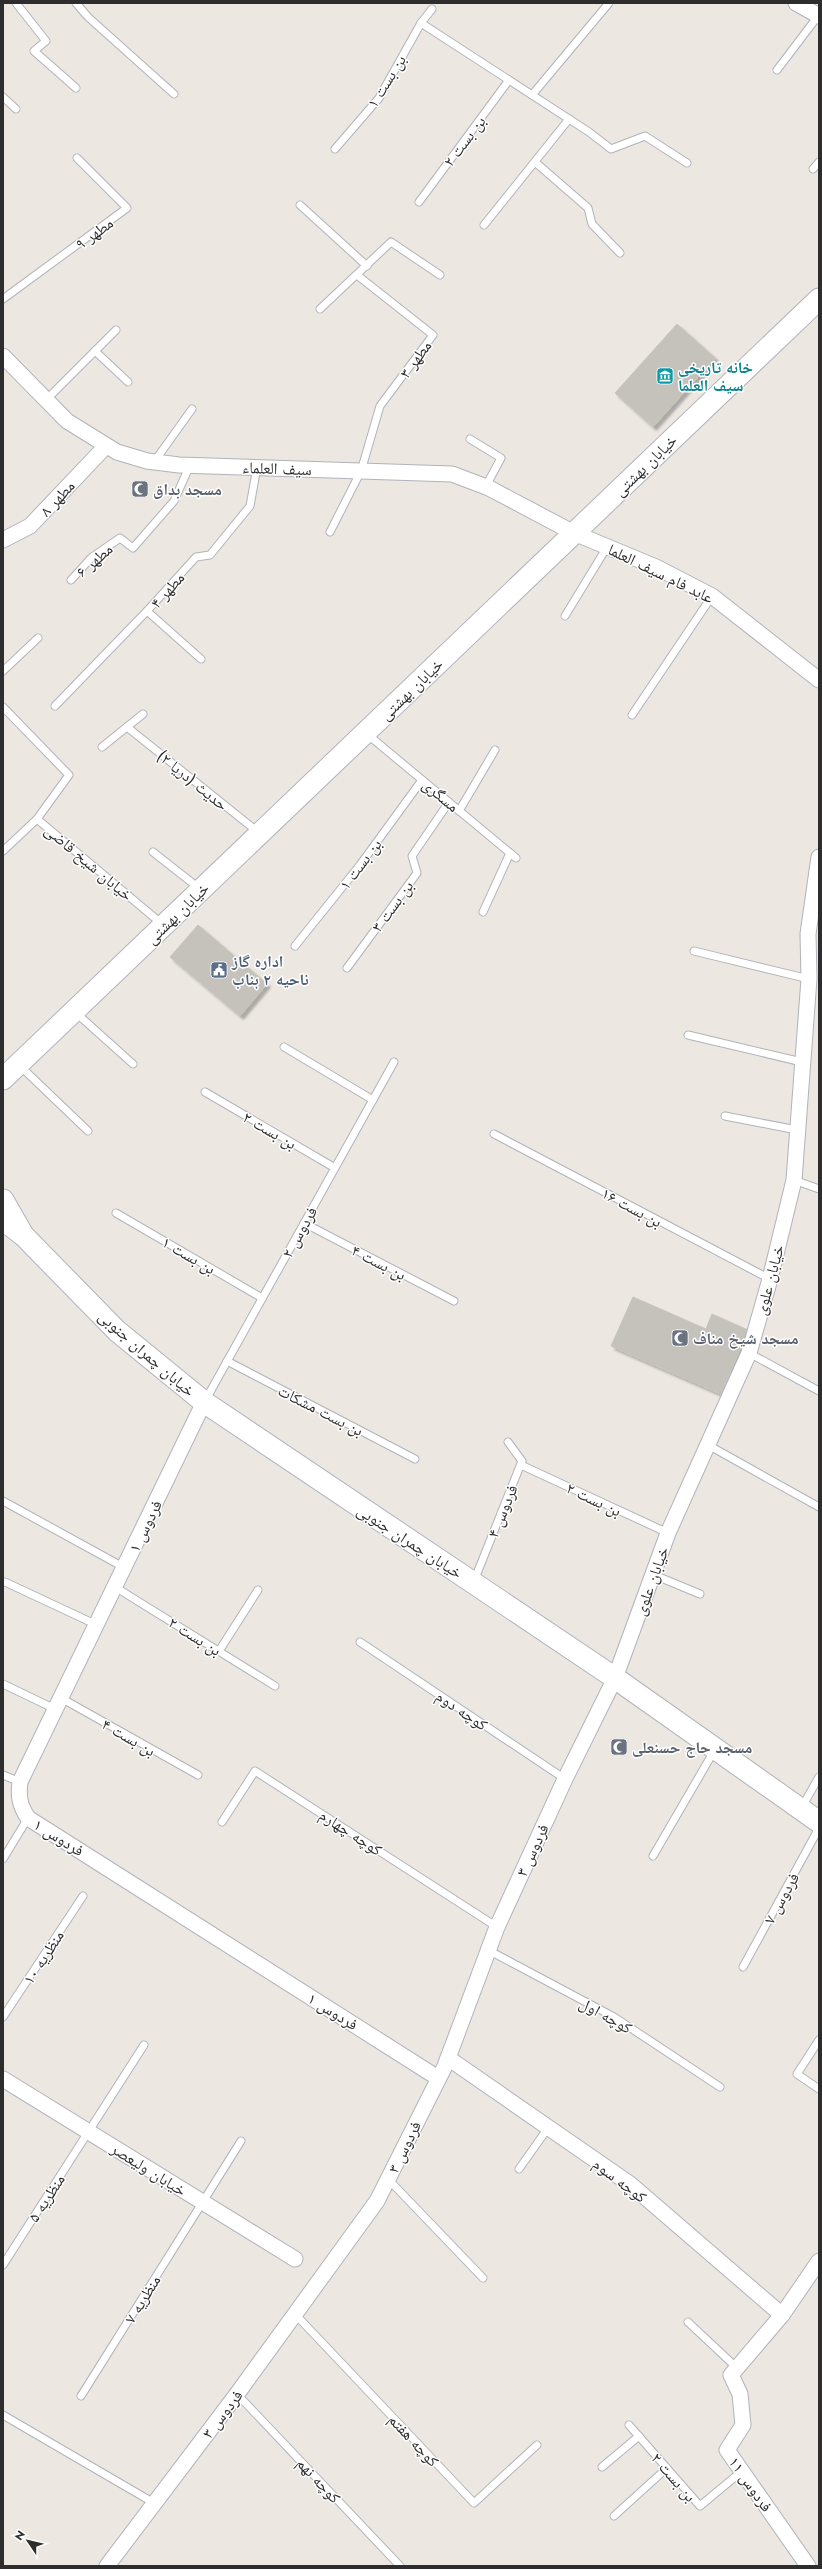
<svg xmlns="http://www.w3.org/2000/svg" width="822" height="2569" font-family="Jost,'Noto Naskh Arabic',sans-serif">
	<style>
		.building { fill: #c5c2bc; stroke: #c8c3ba; filter: url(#shadow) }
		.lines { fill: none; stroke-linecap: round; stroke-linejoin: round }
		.service-casing { stroke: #b1b3bb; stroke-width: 9 }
		.minor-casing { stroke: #b1b3bb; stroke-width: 17 }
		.secondary-casing { stroke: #b1b3bb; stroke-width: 23 }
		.service { stroke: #fff; stroke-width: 7 }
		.minor { stroke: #fff; stroke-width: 15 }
		.secondary { stroke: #fff; stroke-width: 21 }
		.labels { text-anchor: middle; stroke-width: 3; stroke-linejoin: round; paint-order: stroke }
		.street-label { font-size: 16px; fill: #2d2d2d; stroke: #fff }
		.culture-label { font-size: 16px; font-weight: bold; fill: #0d838f; stroke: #fff; text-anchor: start }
		.worship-label { font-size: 16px; font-weight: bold; fill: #5b616d; stroke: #fff; text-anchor: start }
		.service-label { font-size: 16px; font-weight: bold; fill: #4e5e75; stroke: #fff; text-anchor: start }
	</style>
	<defs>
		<filter id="shadow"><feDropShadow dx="3.5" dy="3.5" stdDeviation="1" flood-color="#0004"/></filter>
	</defs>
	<rect width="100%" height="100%" fill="#ece7e1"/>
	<g class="building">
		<polygon points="677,324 715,358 653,427 615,393"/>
		<polygon points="198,925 267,984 240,1016 170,957"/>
		<polygon points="633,1297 706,1329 712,1314 748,1330 721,1394 611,1346"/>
	</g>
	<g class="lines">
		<defs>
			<g id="service">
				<polyline points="16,3 46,41 34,51 76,88"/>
				<polyline points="76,3 88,17 174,94"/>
				<polyline points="421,23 589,132 611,149 645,136 687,163"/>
				<polyline points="777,70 818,16"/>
				<polyline points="532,95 609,3"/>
				<polyline points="3,97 16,109"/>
				<polyline points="335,149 379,98 421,23 432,9"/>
				<polyline points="535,162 588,208 592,224 620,253"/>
				<polyline points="813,169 819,162"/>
				<polyline points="419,202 509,80"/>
				<polyline points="300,205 367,266"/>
				<polyline points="484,225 569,119"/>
				<polyline points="3,299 127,208 77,158"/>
				<polyline points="320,309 391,242 440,275"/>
				<polyline points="95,351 128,382"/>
				<polyline points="46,400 116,330"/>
				<polyline points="470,439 501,458 486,486"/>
				<polyline points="154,462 192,409"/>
				<polyline points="330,532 361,471 380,406 433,335 357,275"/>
				<polyline points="71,580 91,558 120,538 133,548 174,501 190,465"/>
				<polyline points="147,611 201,659"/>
				<polyline points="565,616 607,547"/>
				<polyline points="3,671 38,638"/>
				<polyline points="55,706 147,611 196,557 210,555 250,506 257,467"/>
				<polyline points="3,707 69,775 37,819 162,924"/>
				<polyline points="632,715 712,596"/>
				<polyline points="127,727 258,832"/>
				<polyline points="367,734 516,858"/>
				<polyline points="102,747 143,714"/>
				<polyline points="459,811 495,750"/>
				<polyline points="3,851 37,819"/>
				<polyline points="153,852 200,889"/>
				<polyline points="483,912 510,853"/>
				<polyline points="295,946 360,865 422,780"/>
				<polyline points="694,951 809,979"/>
				<polyline points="347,968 417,873 412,856 449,802"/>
				<polyline points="75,1012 133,1064"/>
				<polyline points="688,1035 802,1062"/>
				<polyline points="284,1047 373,1100"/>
				<polyline points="19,1065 88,1131"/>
				<polyline points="205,1092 335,1168"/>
				<polyline points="725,1116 797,1130"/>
				<polyline points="494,1134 770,1279"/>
				<polyline points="794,1180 819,1189"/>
				<polyline points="116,1213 262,1298"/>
				<polyline points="304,1223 454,1301"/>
				<polyline points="749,1353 819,1391"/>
				<polyline points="227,1361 415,1459"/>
				<polyline points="205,1401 394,1062"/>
				<polyline points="708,1445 819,1507"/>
				<polyline points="521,1465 668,1533"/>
				<polyline points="3,1501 125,1568"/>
				<polyline points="654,1575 700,1594"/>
				<polyline points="474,1581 522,1461 508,1442"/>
				<polyline points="5,1582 97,1625"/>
				<polyline points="115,1587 275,1686"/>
				<polyline points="360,1642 565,1779"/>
				<polyline points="219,1651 258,1590"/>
				<polyline points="3,1684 55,1709"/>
				<polyline points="61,1698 198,1775"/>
				<polyline points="3,1775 20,1782"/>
				<polyline points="802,1807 819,1777"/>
				<polyline points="222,1822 255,1771 497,1927"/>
				<polyline points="653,1856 714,1751"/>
				<polyline points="3,1859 28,1818"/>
				<polyline points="488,1950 614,2017 720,2087"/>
				<polyline points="743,1967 819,1828"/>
				<polyline points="3,2017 83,1896"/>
				<polyline points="819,2040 797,2074 819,2089"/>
				<polyline points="519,2169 548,2128"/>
				<polyline points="388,2179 483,2278"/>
				<polyline points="3,2265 144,2045"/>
				<polyline points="295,2314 474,2503 537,2445"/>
				<polyline points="688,2322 737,2368"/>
				<polyline points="237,2394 400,2566"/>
				<polyline points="81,2396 241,2141"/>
				<polyline points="3,2415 154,2503"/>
				<polyline points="629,2425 700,2506 742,2471"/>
				<polyline points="602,2467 639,2436"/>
				<polyline points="614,2516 667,2468"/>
			</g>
			<g id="minor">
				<polyline points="796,3 819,16"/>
				<polyline points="3,356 67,421 117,452 147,461 179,465 452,474 489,488 574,533 656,567 712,596 819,680"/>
				<polyline points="3,540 30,526 106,446"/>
				<path d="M204,1402L20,1782C18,1797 20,1806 28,1818L438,2078"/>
				<polyline points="448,2058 630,2184 782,2315"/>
				<polyline points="3,2079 295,2259"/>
				<polyline points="107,2566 237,2394 377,2201 445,2066 497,1927 565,1779 615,1678 668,1533 749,1353 770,1279 794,1180 809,979 808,934 819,857"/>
				<polyline points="808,2566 727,2450 743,2425 740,2394 731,2375 782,2315 819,2261"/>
			</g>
			<g id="secondary">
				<polyline points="3,1079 819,299"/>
				<polyline points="3,1200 23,1235 3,1220"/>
				<polyline points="23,1235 117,1331 204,1402 615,1678 819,1822"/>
			</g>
		</defs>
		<use href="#service" class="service-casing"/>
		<use href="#minor" class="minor-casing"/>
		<use href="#secondary" class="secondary-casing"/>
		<use href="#service" class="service"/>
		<use href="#minor" class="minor"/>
		<use href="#secondary" class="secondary"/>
	</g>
	<defs>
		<symbol id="museum-square" viewBox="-11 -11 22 22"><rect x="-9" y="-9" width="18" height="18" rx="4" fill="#0f9aa8" stroke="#fff"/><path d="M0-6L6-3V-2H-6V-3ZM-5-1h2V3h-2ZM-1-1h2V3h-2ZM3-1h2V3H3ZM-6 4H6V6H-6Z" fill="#fff"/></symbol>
		<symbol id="mosque-square" viewBox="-11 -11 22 22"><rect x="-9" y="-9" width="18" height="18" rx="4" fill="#6b7280" stroke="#fff"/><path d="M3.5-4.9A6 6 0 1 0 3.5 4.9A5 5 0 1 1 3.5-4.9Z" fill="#fff"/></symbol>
		<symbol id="civic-square" viewBox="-11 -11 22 22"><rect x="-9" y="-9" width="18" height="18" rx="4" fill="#5c6f8a" stroke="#fff"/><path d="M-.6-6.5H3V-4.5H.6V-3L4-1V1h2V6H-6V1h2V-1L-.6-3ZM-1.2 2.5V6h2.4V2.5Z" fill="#fff"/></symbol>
	</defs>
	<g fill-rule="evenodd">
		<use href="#museum-square" x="655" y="366" width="20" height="20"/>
		<use href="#mosque-square" x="130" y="479" width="20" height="20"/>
		<use href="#civic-square" x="209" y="960" width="20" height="20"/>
		<use href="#mosque-square" x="670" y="1328" width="20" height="20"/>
		<use href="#mosque-square" x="609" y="1737" width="20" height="20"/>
	</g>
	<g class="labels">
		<g class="street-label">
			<text transform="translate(386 81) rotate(-58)" y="6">بن بست ۱</text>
			<text transform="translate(464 141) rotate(-53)" y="6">بن بست ۲</text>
			<text transform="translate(94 233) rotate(-36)" y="6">مطهر ۹</text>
			<text transform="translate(415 359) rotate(-54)" y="6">مطهر ۳</text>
			<text transform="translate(645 465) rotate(-44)" y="6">خیابان بهشتی</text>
			<text transform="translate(277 468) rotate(2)" y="6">سیف العلماء</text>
			<text transform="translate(57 498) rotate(-47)" y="6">مطهر ۸</text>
			<text transform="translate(94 560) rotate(-41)" y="6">مطهر ۶</text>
			<text transform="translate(661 573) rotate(26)" y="6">عابد فام سیف العلما</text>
			<text transform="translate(167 590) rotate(-48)" y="6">مطهر ۴</text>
			<text transform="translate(411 689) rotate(-44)" y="6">خیابان بهشتی</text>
			<text transform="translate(193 780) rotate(39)" y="6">حدیث (دریا ۲)</text>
			<text transform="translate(441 795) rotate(40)" y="6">مسگری</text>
			<text transform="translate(89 862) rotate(40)" y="6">خیابان شیخ قاضی</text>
			<text transform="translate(360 864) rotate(-53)" y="6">بن بست ۱</text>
			<text transform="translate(392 906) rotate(-54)" y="6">بن بست ۳</text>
			<text transform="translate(177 913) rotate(-44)" y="6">خیابان بهشتی</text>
			<text transform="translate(270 1130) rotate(30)" y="6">بن بست ۲</text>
			<text transform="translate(632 1207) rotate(28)" y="6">بن بست ۱۶</text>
			<text transform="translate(299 1232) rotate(-61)" y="6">فردوس ۲</text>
			<text transform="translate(189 1255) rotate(30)" y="6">بن بست ۱</text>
			<text transform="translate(379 1262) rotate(27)" y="6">بن بست ۴</text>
			<text transform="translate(769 1280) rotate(-75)" y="6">خیابان علوی</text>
			<text transform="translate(147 1353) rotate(41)" y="6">خیابان چمران جنوبی</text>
			<text transform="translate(321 1410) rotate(27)" y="6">بن بست مشکات</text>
			<text transform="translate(594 1499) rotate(25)" y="6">بن بست ۲</text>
			<text transform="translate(502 1511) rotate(-68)" y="6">فردوس ۴</text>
			<text transform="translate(145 1526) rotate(-64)" y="6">فردوس ۱</text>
			<text transform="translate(410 1541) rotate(33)" y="6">خیابان چمران جنوبی</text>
			<text transform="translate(651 1581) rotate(-70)" y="6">خیابان علوی</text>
			<text transform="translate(195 1636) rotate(32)" y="6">بن بست ۲</text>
			<text transform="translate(462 1710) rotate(34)" y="6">کوچه دوم</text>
			<text transform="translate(129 1737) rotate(30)" y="6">بن بست ۴</text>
			<text transform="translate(351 1832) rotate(33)" y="6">کوچه چهارم</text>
			<text transform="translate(59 1837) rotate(32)" y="6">فردوس ۱</text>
			<text transform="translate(532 1850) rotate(-65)" y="6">فردوس ۳</text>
			<text transform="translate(781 1898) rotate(-61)" y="6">فردوس ۷</text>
			<text transform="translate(43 1957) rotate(-57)" y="6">منظریه ۱۰</text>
			<text transform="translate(333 2011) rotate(32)" y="6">فردوس ۱</text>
			<text transform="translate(606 2015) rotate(29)" y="6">کوچه اول</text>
			<text transform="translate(404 2147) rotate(-64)" y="6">فردوس ۳</text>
			<text transform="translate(149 2169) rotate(32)" y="6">خیابان ولیعصر</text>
			<text transform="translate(620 2180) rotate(37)" y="6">کوچه سوم</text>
			<text transform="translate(46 2198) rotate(-57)" y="6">منظریه ۵</text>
			<text transform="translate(142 2299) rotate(-58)" y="6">منظریه ۷</text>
			<text transform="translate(222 2414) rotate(-53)" y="6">فردوس ۳</text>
			<text transform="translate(414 2440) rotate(47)" y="6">کوچه هفتم</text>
			<text transform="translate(674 2477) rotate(49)" y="6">بن بست ۲</text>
			<text transform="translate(319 2480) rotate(47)" y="6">کوچه نهم</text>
			<text transform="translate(751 2484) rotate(55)" y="6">فردوس ۱۱</text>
		</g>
		<g class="culture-label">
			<text x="678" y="373">خانه تاریخی<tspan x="678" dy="18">سیف العلما</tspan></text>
		</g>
		<g class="worship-label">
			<text x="153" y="495">مسجد بداق</text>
			<text x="693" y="1344">مسجد شیخ مناف</text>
			<text x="632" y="1753">مسجد حاج حسنعلی</text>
		</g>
		<g class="service-label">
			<text x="232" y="967">اداره گاز<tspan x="232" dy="18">ناحیه ۲ بناب</tspan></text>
		</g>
	</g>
	<rect width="822" height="2569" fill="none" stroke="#2d2d2d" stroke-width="8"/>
	<g transform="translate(28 2541) rotate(305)" stroke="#ffffff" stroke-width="3" paint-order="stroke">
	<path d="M0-3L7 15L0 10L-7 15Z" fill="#2d2d2d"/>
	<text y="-6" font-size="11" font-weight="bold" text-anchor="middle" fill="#2d2d2d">N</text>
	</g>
</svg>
